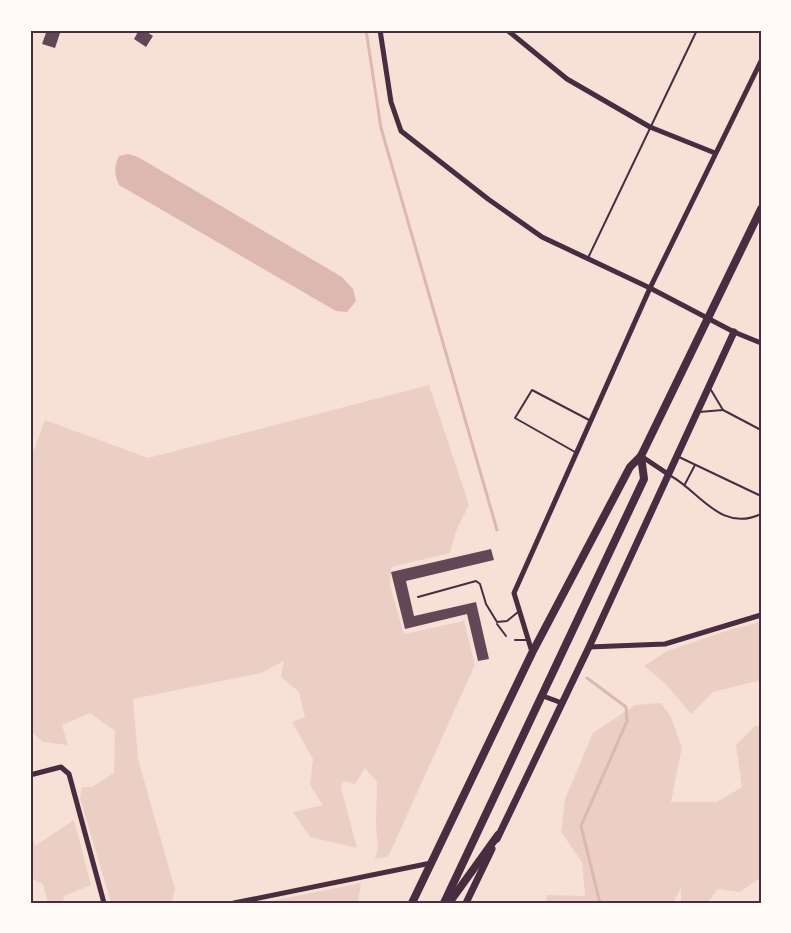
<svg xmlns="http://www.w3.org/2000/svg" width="791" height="933" font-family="Commissioner,sans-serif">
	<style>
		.green { fill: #ebcfc5 }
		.water { fill: #dcb8b0 }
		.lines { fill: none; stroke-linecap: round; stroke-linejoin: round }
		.stream { stroke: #dcb8b0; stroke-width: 3 }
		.building { fill: #644757 }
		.service { stroke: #4a2c40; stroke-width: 2 }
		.minor { stroke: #4a2c40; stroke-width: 5 }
		.tertiary { stroke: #4a2c40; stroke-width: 7 }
		.primary { stroke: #4a2c40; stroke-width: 8 }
		.neatline { fill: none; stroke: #4a2c40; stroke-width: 2 }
	</style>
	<rect width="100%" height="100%" fill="#f7e1d7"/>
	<g class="green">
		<polygon points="429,385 469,505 456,531 450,553 391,567 390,585 404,634 464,621 475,665 388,857 375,859 378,846 376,826 377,782 365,768 355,784 343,781 341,788 357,848 310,837 293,812 323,805 310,785 313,759 292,722 305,717 299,692 281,677 284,661 261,673 133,699 138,759 175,889 172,903 111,903 80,798 82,787 92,787 114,773 115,731 90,713 62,725 68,745 43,742 30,730 30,453 34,450 45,420 148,458"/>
		<polygon points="761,622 761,680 713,692 691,714 666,684 644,666 667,651 729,630"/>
		<polygon points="661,703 671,717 682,747 671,802 717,802 742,787 736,745 755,726 761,726 761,880 757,880 740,892 718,889 707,903 681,903 681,888 673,903 547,903 546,895 585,896 582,862 561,832 565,799 593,733 635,705"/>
		<polygon points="74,820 91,885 64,896 63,903 48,903 43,884 30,878 30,830 35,846"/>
		<polygon points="361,883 358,903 261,903"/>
	</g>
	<path class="water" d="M128,154L138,157L342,277L353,289L356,301L347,312L336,311L119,185C114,174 114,167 119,156Z"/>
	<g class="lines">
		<g class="stream">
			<polyline points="366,30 381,128 497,530"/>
			<polyline points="587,678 626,707 627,721 581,826 600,903"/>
		</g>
	</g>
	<g class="building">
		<polygon points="47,30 61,30 55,48 42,44"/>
		<polygon points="139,30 144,30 153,36 146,47 134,39"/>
		<polygon points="491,549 494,560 406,581 414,616 476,602 489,659 478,661 467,614 405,629 391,572"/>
	</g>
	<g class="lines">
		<g class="service">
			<polyline points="588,258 697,30"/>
			<polyline points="711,390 723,410 761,430"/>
			<polyline points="699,412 723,410"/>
			<polyline points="575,452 515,418 532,390 591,421"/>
			<polyline points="679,457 761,496"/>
			<path d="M671,476C700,492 721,533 761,514"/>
			<polyline points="685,484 695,465"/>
			<polyline points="418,597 476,581 480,584 486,604 497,622 507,621 518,612"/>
			<polyline points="497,624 506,636"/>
			<polyline points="515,640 528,640"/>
		</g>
		<g class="minor">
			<polyline points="380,30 391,102 401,131 488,199 542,237 650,288 734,332 761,343"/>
			<polyline points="507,30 567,79 650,127 715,153"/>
			<polyline points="641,456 668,474"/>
			<polyline points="589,647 665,644 761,615"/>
			<polyline points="532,652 514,593 650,288 761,61"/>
			<polyline points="543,696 562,703"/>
			<polyline points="30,775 61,767 69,774 104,903"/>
			<polyline points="234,903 431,863"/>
		</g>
		<g class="tertiary">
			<polyline points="497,839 589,647 734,332"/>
			<polyline points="466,903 492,849"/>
		</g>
		<g class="primary">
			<polyline points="412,903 532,653 630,467 641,456 761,209"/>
			<polyline points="444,903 644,479 641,456"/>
			<polyline points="449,903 498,835"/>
		</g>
	</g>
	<rect width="791" height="933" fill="none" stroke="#fffaf5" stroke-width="63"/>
	<rect x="32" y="32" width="728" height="870" class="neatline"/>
</svg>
